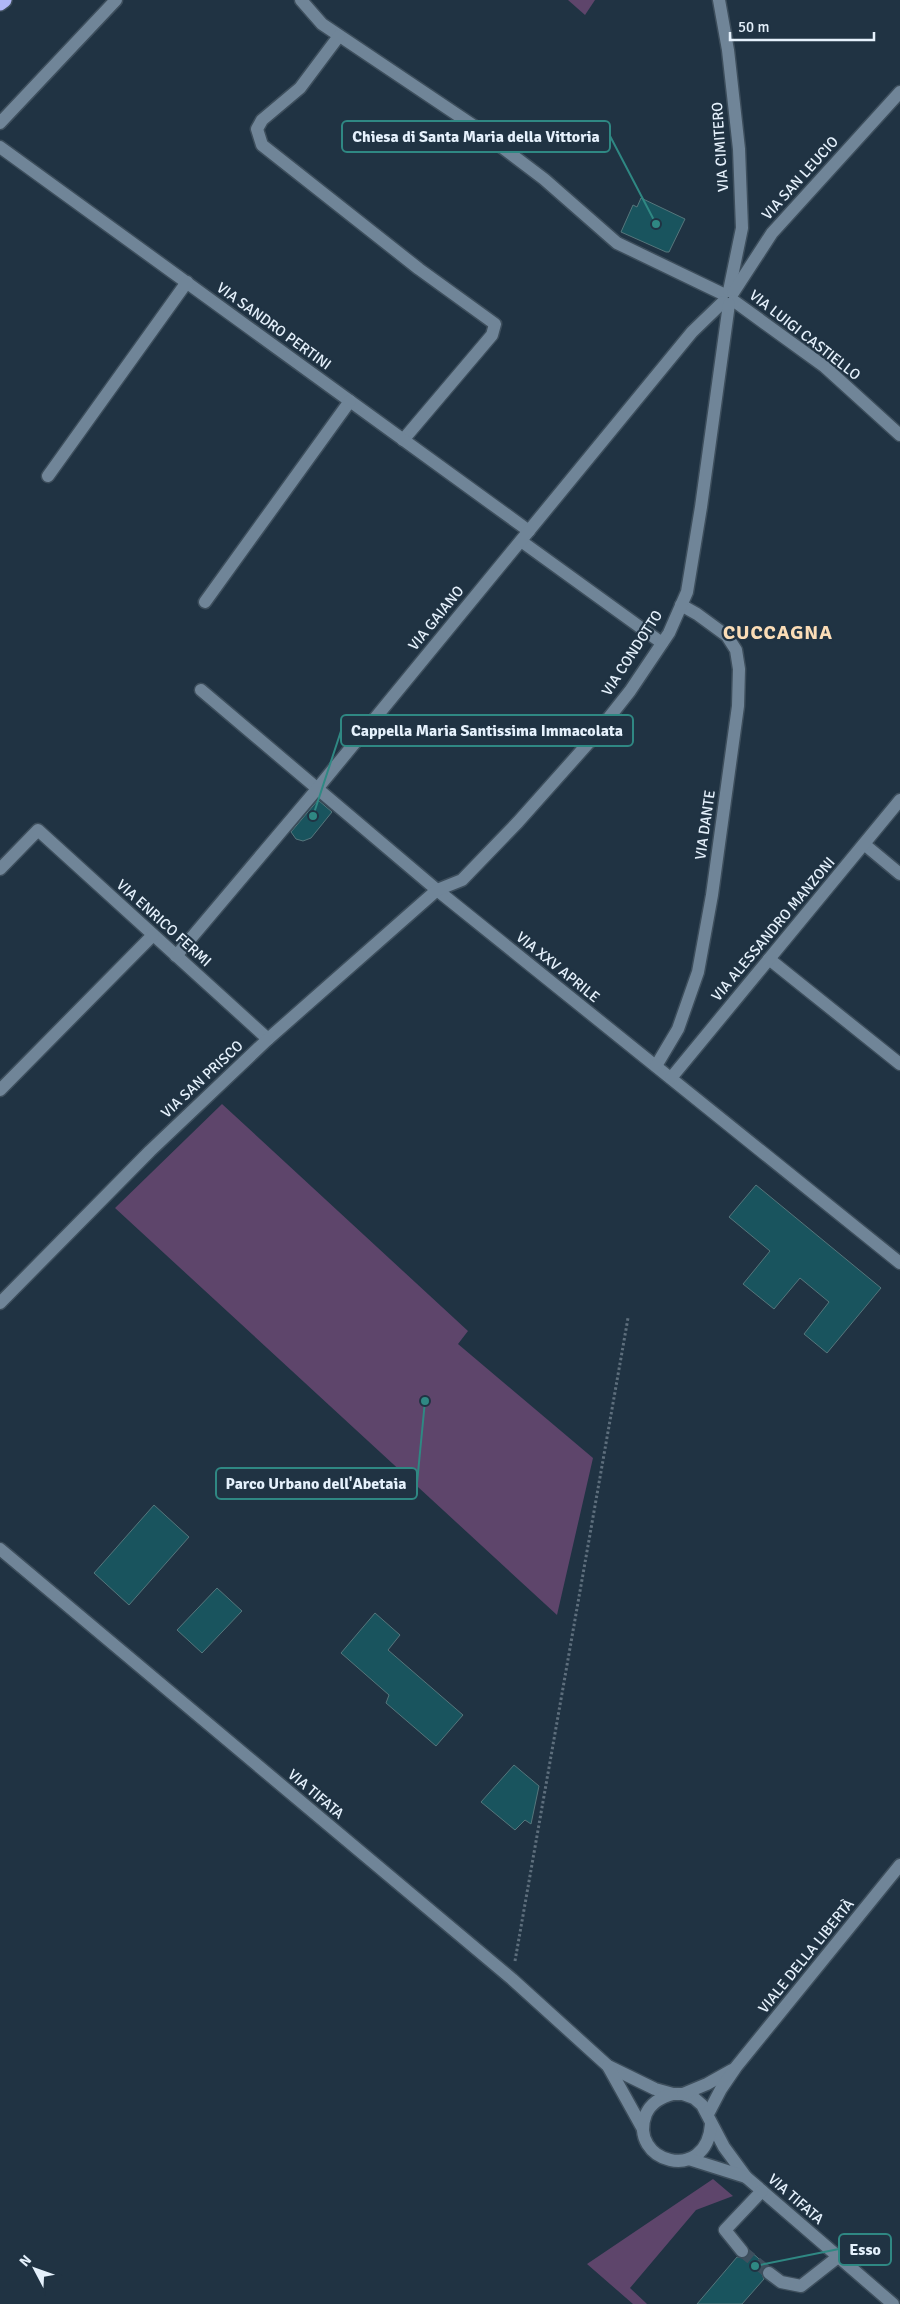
<svg xmlns="http://www.w3.org/2000/svg" width="900" height="2304" font-family="Signika,sans-serif">
	<style>
		.green { fill: #5e456b }
		.building { fill: #19545e; stroke: #56767c }
		.lines { fill: none; stroke-linecap: round; stroke-linejoin: round }
		.minor-tunnel { stroke: #3e505f; stroke-width: 12; stroke-dasharray: 12 6; stroke-linecap: butt }
		.minor-casing { stroke: #3d4e5c; stroke-width: 15 }
		.highway-casing { stroke: #3d4e5c; stroke-width: 18 }
		.path { stroke: #5e6f7d; stroke-width: 3; stroke-dasharray: 2.5 2.5; stroke-linecap: butt }
		.minor { stroke: #708598; stroke-width: 12 }
		.highway { stroke: #b0b7f8; stroke-width: 15 }
		.labels { text-anchor: middle; stroke-width: 4.5; stroke-linejoin: round; paint-order: stroke }
		.street-label { font-size: 15px; fill: #e5f1fc; stroke: #203343 }
		.district-label { font-size: 20px; font-weight: bold; letter-spacing: 1px; fill: #fbddb7; stroke: #203343 }
		.leader { fill: none; stroke: #2f8883; stroke-width: 2 }
		.callout-dot { fill: #2f8883; stroke: #203343; stroke-width: 2 }
		.callout { fill: #203343; stroke: #2f8883; stroke-width: 2 }
		.callout-label { font-size: 16px; text-anchor: middle; font-weight: bold; fill: #e5f1fc }
	</style>
	<rect width="100%" height="100%" fill="#203343"/>
	<g class="green">
		<polygon points="568,0 595,0 585,15"/>
		<polygon points="222,1104 468,1331 458,1344 593,1458 557,1615 115,1208"/>
		<polygon points="713,2179 733,2196 696,2210 630,2288 647,2304 633,2304 587,2264"/>
	</g>
	<g class="building">
		<polygon points="641,198 685,219 669,252 666,252 621,232 633,205 637,207"/>
		<polygon points="318,800 332,812 311,838 303,841 296,839 291,832"/>
		<polygon points="756,1185 881,1288 827,1353 804,1334 829,1302 800,1278 774,1309 743,1284 770,1251 729,1217"/>
		<polygon points="154,1505 189,1537 129,1605 94,1573"/>
		<polygon points="217,1588 242,1611 202,1653 177,1630"/>
		<polygon points="375,1613 400,1635 388,1650 463,1715 436,1746 386,1703 389,1695 341,1653"/>
		<polygon points="514,1765 539,1786 531,1824 525,1820 515,1830 481,1802"/>
		<polygon points="750,2251 766,2265 761,2272 764,2279 742,2304 697,2304 737,2257 747,2258"/>
	</g>
	<g class="lines">
		<polyline class="minor-tunnel" points="742,2251 769,2273"/>
		<defs>
			<g id="minor">
				<polyline points="301,0 322,24 474,126 544,179 617,243 723,294"/>
				<polyline points="719,0 728,50 739,149 742,228 729,291"/>
				<polyline points="339,36 300,88 262,120 257,129 262,145 419,269 495,324 492,335 403,440"/>
				<polyline points="0,123 116,0"/>
				<polyline points="0,147 529,531"/>
				<polyline points="733,293 772,233 900,92"/>
				<polyline points="734,301 825,367 900,435"/>
				<polyline points="48,476 187,282"/>
				<polyline points="521,541 662,643"/>
				<polyline points="205,602 350,401"/>
				<polyline points="201,690 437,890 900,1263"/>
				<polyline points="864,844 900,874"/>
				<polyline points="0,869 38,830 268,1039"/>
				<polyline points="176,956 317,789 692,332 723,302"/>
				<polyline points="769,959 900,1064"/>
				<polyline points="656,1066 678,1029 698,972 712,895 738,706 739,669 736,650 727,636 697,614 681,605"/>
				<polyline points="671,1078 900,800"/>
				<polyline points="0,1090 153,935"/>
				<polyline points="0,1303 150,1151 268,1039 437,890 462,880 518,822 592,739 630,691 669,633 687,592 701,507 729,304"/>
				<polyline points="0,1549 512,1979 608,2066 655,2089 673,2094 683,2094 694,2098 702,2105 724,2147 746,2177 893,2304"/>
				<polyline points="608,2066 643,2129"/>
				<path d="M673,2094C661,2097 651,2103 646,2114C627,2162 707,2185 711,2124"/>
				<polyline points="683,2094 707,2084 732,2070"/>
				<polyline points="708,2114 721,2089 736,2067 900,1865"/>
				<polyline points="689,2159 746,2177"/>
				<polyline points="742,2251 725,2230 762,2191"/>
				<polyline points="769,2273 781,2282 801,2286 838,2257"/>
			</g>
			<polyline id="highway" points="0,3 4,0"/>
		</defs>
		<use href="#minor" class="minor-casing"/>
		<use href="#highway" class="highway-casing"/>
		<polyline class="path" points="515,1961 628,1318"/>
		<use href="#minor" class="minor"/>
		<use href="#highway" class="highway"/>
	</g>
	<g class="labels">
		<g class="street-label">
			<text transform="translate(720 147) rotate(-94)" y="5">VIA CIMITERO</text>
			<text transform="translate(800 178) rotate(-48)" y="5">VIA SAN LEUCIO</text>
			<text transform="translate(274 326) rotate(36)" y="5">VIA SANDRO PERTINI</text>
			<text transform="translate(805 335) rotate(38)" y="5">VIA LUIGI CASTIELLO</text>
			<text transform="translate(436 618) rotate(-51)" y="5">VIA GAIANO</text>
			<text transform="translate(632 653) rotate(-57)" y="5">VIA CONDOTTO</text>
			<text transform="translate(705 825) rotate(-82)" y="5">VIA DANTE</text>
			<text transform="translate(164 923) rotate(42)" y="5">VIA ENRICO FERMI</text>
			<text transform="translate(773 929) rotate(-50)" y="5">VIA ALESSANDRO MANZONI</text>
			<text transform="translate(558 967) rotate(39)" y="5">VIA XXV APRILE</text>
			<text transform="translate(202 1079) rotate(-43)" y="5">VIA SAN PRISCO</text>
			<text transform="translate(316 1794) rotate(40)" y="5">VIA TIFATA</text>
			<text transform="translate(806 1956) rotate(-51)" y="5">VIALE DELLA LIBERTÀ</text>
			<text transform="translate(796 2199) rotate(41)" y="5">VIA TIFATA</text>
		</g>
		<g class="district-label">
			<text x="778" y="639">CUCCAGNA</text>
		</g>
	</g>
	<path class="leader" d="M656 224L610 136M313 816L341 731M425 1401L417 1483M755 2266L839 2249"/>
	<g class="callout-dot">
		<circle cx="656" cy="224" r="5"/>
		<circle cx="313" cy="816" r="5"/>
		<circle cx="425" cy="1401" r="5"/>
		<circle cx="755" cy="2266" r="5"/>
	</g>
	<g class="callout">
		<rect x="342" y="121" width="268" height="31" rx="5"/>
		<rect x="341" y="715" width="292" height="31" rx="5"/>
		<rect x="216" y="1468" width="201" height="31" rx="5"/>
		<rect x="839" y="2234" width="52" height="31" rx="5"/>
	</g>
	<g class="callout-label">
		<text x="476" y="142">Chiesa di Santa Maria della Vittoria</text>
		<text x="487" y="736">Cappella Maria Santissima Immacolata</text>
		<text x="316" y="1489">Parco Urbano dell'Abetaia</text>
		<text x="865" y="2255">Esso</text>
	</g>
	<g transform="translate(35 2269) rotate(311)" stroke="#203343" stroke-width="4" paint-order="stroke">
	<path d="M0-4L9 19L0 12L-9 19Z" fill="#e5f1fc"/>
	<text y="-8" font-size="14" font-weight="bold" text-anchor="middle" fill="#e5f1fc">N</text>
	</g>
	<path d="M730 32v8h144v-8" fill="none" stroke="#e5f1fc" stroke-width="2.5"/>
	<text x="738" y="32" font-size="15" fill="#e5f1fc" stroke="#203343" stroke-width="4" paint-order="stroke">50 m</text>
</svg>
